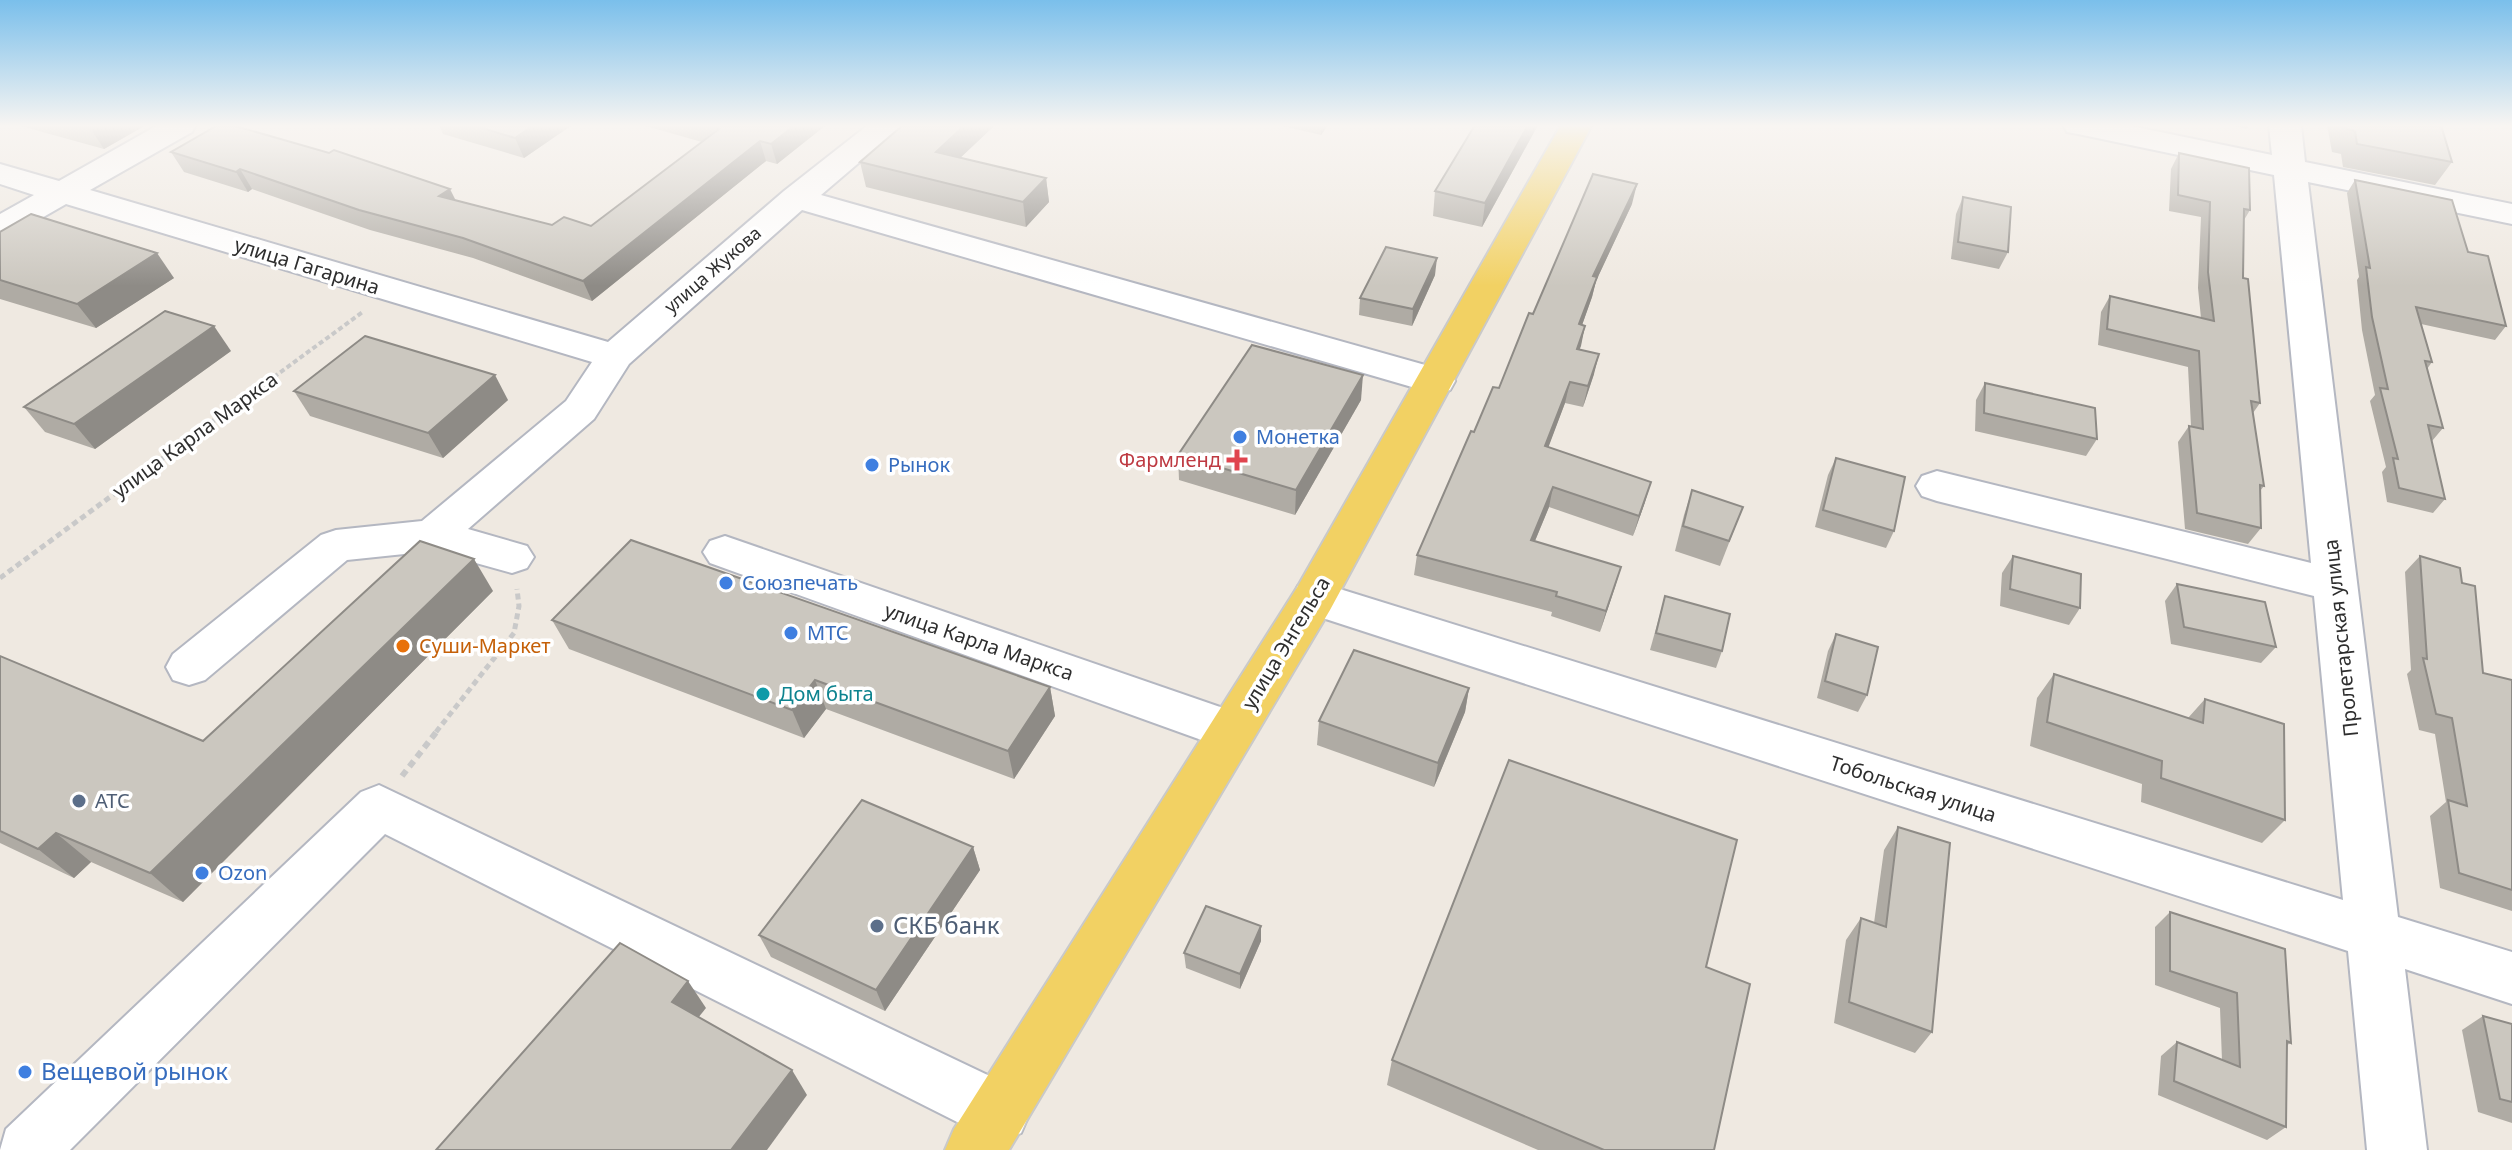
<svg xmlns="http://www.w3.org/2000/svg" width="2512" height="1150" font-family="'Noto Sans',sans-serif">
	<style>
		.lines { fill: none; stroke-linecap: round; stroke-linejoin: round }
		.minor-casing { stroke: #b4b7c1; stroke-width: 4 }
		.major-casing { stroke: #c9c9c9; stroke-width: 4 }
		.path-far2 { stroke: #c9c9c9; stroke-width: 4; stroke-dasharray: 5 3; stroke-linecap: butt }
		.path-far1 { stroke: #c9c9c9; stroke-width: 5; stroke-dasharray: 6 4; stroke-linecap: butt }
		.path { stroke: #c9c9c9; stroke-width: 6; stroke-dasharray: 7 5; stroke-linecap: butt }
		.minor { fill: #fff; fill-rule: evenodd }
		.major { fill: #f2d163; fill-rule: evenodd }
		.wall { fill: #afaba4 }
		.shaded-wall { fill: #8e8b86 }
		.building { fill: #cbc7bf; stroke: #8e8b86; stroke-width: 2 }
		.shop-dot { fill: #3f7fe0; stroke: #fff; stroke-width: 3 }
		.health-dot { fill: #e0444e; stroke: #fff; stroke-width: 3 }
		.food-dot { fill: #e8710a; stroke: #fff; stroke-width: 3 }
		.culture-dot { fill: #0f9aa8; stroke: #fff; stroke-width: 3 }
		.service-dot { fill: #5c6f8a; stroke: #fff; stroke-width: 3 }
		.labels { text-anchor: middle; stroke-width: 7; stroke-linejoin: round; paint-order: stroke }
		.far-street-label { font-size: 18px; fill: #2e2e2e; stroke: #fff }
		.street-label { font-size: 20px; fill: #2e2e2e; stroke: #fff }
		.shop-label { font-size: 20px; fill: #366cbe; stroke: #fff; text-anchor: start }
		.health-label { font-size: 20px; fill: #be3a42; stroke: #fff; text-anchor: end }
		.food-label { font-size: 20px; fill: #c56008; stroke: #fff; text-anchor: start }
		.culture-label { font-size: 20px; fill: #0d838f; stroke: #fff; text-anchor: start }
		.service-label { font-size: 20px; fill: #4e5e75; stroke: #fff; text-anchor: start }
		.near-service-label { font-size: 24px; fill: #4e5e75; stroke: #fff; text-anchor: start }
		.near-shop-label { font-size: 24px; fill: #366cbe; stroke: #fff; text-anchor: start }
	</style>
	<rect width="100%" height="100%" fill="#efe9e1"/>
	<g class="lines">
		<defs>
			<g id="minor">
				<polygon points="158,125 196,125 192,132 90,190 608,342 784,191 868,125 903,125 821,195 1450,372 1455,381 1450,390 1436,394 802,210 629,364 594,419 468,529 527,546 534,557 527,568 512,573 433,551 347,560 205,680 189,685 173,680 166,667 173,654 321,535 336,530 422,521 566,401 592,362 66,204 12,235 0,238 0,214 34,195 0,184 0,164 59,181"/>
				<polygon points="2063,125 2126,125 2272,155 2269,125 2301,125 2305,162 2512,204 2512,224 2308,182 2398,917 2512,952 2512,1004 2405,969 2427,1150 2367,1150 2348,951 1298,610 1292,598 1298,586 1314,581 2343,900 2314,596 1937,501 1922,496 1916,486 1922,476 1937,471 2311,563 2274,175 2078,134 2067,132"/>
				<polygon points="725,536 1249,717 1256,731 1249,745 1232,751 710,563 703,552 710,541"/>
				<polygon points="379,785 1021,1091 1030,1112 1021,1133 1000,1142 979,1133 385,834 70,1150 0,1150 6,1129 361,792"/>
			</g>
			<polygon id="major" points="1561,125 1592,125 1330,610 1009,1150 945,1150 954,1129 1298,586"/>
		</defs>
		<use href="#minor" class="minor-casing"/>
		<use href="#major" class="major-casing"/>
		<polyline class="path-far2" points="248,396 364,311"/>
		<g class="path-far1">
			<polyline points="0,578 250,394"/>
			<polyline points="436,732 514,633 519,606 517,589"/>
		</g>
		<polyline class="path" points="402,776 438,730"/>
		<use href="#minor" class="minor"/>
		<use href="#major" class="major"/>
	</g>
	<g class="wall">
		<polygon points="17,125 146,125 104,149"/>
		<polygon points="439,125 572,125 524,158 443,134"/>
		<polygon points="642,125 826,125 777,164 766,161 592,301 473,258 370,230 252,189 248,192 184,172 171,152 456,200 552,225 591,226 702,142"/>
		<polygon points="903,125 995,125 960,158 1046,178 1049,202 1026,227 866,187 860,162"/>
		<polygon points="1278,125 1328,125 1321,135"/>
		<polygon points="1475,125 1538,125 1482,227 1433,216 1435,191"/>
		<polygon points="2230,125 2249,125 2247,129"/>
		<polygon points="2327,125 2441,125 2452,162 2435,185 2343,167 2341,154 2332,152"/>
		<polygon points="2179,153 2250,210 2244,220 2243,278 2260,403 2253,413 2264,486 2260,491 2261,528 2248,544 2185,529 2178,442 2189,426 2191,426 2188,367 2098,345 2101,312 2110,296 2201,318 2198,288 2201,217 2169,211 2171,169"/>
		<polygon points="2355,180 2468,252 2506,326 2495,340 2421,324 2432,362 2427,369 2443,428 2432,441 2445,499 2433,513 2387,502 2382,472 2386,467 2370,401 2375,395 2362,330 2357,280 2359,277 2347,193"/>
		<polygon points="1963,197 2008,252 1999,269 1951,259 1956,214"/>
		<polygon points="1632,204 1596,281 1592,297 1582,325 1585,326 1579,350 1594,374 1583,407 1565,403 1548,447 1645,502 1633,536 1549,507 1535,541 1621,567 1600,632 1551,616 1552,612 1414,575 1417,555 1474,432 1499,388 1533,314"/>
		<polygon points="0,232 174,278 96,328 0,299"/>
		<polygon points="1435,275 1412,326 1359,315 1360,298"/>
		<polygon points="231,351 95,449 45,432 24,407"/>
		<polygon points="1985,383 2097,439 2086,456 1975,431 1976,400"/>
		<polygon points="294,391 508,400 443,458 310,416"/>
		<polygon points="1361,400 1295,515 1179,480 1178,455"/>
		<polygon points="1836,458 1894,531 1886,548 1815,527 1828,475"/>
		<polygon points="1692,490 1743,507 1720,566 1675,551 1684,515"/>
		<polygon points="2013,556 2080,608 2069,625 2000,606 2002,573"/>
		<polygon points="2420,556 2462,583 2483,673 2512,680 2512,911 2440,888 2430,816 2446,802 2435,734 2419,730 2407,674 2411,670 2405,572"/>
		<polygon points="2177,584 2276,647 2261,663 2171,644 2165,601"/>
		<polygon points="493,591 183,902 91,862 74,878 0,843 0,656 203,741"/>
		<polygon points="1665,596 1722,651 1716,668 1650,650"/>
		<polygon points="552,620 1050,687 1055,716 1014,779 826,709 804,738 569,649"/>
		<polygon points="1836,634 1867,695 1858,712 1817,698 1828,651"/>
		<polygon points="2054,674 2188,718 2205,699 2285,820 2262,843 2141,802 2142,784 2030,746 2037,698"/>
		<polygon points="1469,688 1465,712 1434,787 1317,745 1319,721"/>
		<polygon points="1898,827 1932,1032 1915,1053 1834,1023 1846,940 1861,918 1874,923 1884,850"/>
		<polygon points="973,847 980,870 885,1011 771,957 759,935"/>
		<polygon points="2170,912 2291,1043 2287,1045 2286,1127 2267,1140 2158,1095 2161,1056 2177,1042 2222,1060 2220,1008 2155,985 2155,927"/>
		<polygon points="1261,926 1261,941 1240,989 1186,968 1184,953"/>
		<polygon points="1706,967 1714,1150 1538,1150 1387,1085 1392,1060"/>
		<polygon points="2483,1016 2512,1024 2512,1123 2478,1112 2462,1030"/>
	</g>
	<g class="shaded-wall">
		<polygon points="95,125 146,125 104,149 90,128"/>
		<polygon points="534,125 572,125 524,158 515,138"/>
		<polygon points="795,125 826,125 777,164 771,144"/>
		<polygon points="965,125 995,125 941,176 936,152"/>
		<polygon points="1321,125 1328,125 1321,135"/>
		<polygon points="1528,125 1538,125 1482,227 1485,203"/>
		<polygon points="760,141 766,161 592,301 583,281"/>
		<polygon points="240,169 252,189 248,192 236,172"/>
		<polygon points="1046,178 1049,202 1026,227 1023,202"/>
		<polygon points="1637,184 1632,204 1596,281 1592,297 1575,345 1579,324 1593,276"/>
		<polygon points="450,189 460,209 439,196"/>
		<polygon points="157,253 174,278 96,328 77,304"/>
		<polygon points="1437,258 1435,275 1412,326 1413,309"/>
		<polygon points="214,326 231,351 95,449 74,424"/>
		<polygon points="1585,326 1581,346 1572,369 1577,349"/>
		<polygon points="1599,354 1594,374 1583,407 1588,386"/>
		<polygon points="495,375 508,400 443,458 428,433"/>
		<polygon points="1363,375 1361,400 1295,515 1296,490"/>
		<polygon points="1570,382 1565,403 1541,467 1545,446"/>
		<polygon points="1651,482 1645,502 1633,536 1639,516"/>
		<polygon points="1553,487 1549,507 1527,560 1531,540"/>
		<polygon points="474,559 493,591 183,902 150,873"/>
		<polygon points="1621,567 1615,587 1600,632 1606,611"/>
		<polygon points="815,680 826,709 804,738 792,710"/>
		<polygon points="1050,687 1055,716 1014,779 1008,751"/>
		<polygon points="1469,688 1465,712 1434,787 1438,763"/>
		<polygon points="56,833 91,862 74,878 38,849"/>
		<polygon points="973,847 980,870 885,1011 876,990"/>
		<polygon points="1261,926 1261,941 1240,989 1240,974"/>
		<polygon points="688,981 706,1008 690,1028 672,1002"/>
		<polygon points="792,1070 807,1095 767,1150 731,1150"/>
	</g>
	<g class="building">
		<polygon points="78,125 95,125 90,128"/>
		<polygon points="218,125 232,125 329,153 334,150 450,189 439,196 552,225 564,217 591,226 719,129 705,125 795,125 771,144 760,141 583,281 463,238 359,210 240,169 236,172 171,152"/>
		<polygon points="472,125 534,125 515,138"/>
		<polygon points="903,125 965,125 936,152 1046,178 1023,202 860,162"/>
		<polygon points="1475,125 1528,125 1485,203 1435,191"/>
		<polygon points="2345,125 2441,125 2452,162 2357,144 2355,131 2346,129"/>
		<polygon points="2179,153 2249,168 2250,210 2244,209 2243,278 2248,279 2260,403 2251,401 2264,486 2260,485 2261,528 2197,513 2189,426 2203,429 2199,351 2107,329 2110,296 2214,321 2208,272 2210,202 2178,195"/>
		<polygon points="1593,174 1637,184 1593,276 1597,277 1579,324 1585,326 1577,349 1599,354 1588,386 1570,382 1545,446 1651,482 1639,516 1553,487 1531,540 1621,567 1606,611 1556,596 1557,592 1417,555 1471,431 1474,432 1493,387 1499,388 1529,313 1533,314"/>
		<polygon points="2355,180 2452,200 2468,252 2488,256 2506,326 2416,307 2432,362 2425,361 2443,428 2428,425 2445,499 2399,488 2393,458 2398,459 2380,388 2388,389 2372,317 2366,267 2370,268"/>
		<polygon points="1963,197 2011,207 2008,252 1958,242"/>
		<polygon points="31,214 157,253 77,304 0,280 0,232"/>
		<polygon points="1386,247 1437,258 1413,309 1360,298"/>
		<polygon points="165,311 214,326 74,424 24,407"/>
		<polygon points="365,336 495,375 428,433 294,391"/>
		<polygon points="1252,345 1363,375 1296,490 1178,455"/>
		<polygon points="1985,383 2095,408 2097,439 1984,413"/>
		<polygon points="1836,458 1905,477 1894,531 1823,510"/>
		<polygon points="1692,490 1743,507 1729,541 1683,526"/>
		<polygon points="631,540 1050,687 1008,751 815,680 792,710 552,620"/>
		<polygon points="420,541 474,559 150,873 56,833 38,849 0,831 0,656 203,741"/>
		<polygon points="2013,556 2081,574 2080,608 2010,589"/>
		<polygon points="2420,556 2460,568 2462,583 2475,586 2483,673 2512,680 2512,890 2459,873 2448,800 2467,806 2452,718 2436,714 2423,658 2427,659"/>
		<polygon points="2177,584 2265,602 2276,647 2184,627"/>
		<polygon points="1665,596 1730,614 1722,651 1656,633"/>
		<polygon points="1836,634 1878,647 1867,695 1825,681"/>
		<polygon points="1354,650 1469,688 1438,763 1319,721"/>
		<polygon points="2054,674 2203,723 2205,699 2284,724 2285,820 2161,778 2162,761 2047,722"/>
		<polygon points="1509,760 1737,840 1706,967 1750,984 1714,1150 1604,1150 1392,1060"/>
		<polygon points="862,800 973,847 876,990 759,935"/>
		<polygon points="1898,827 1950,843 1932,1032 1849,1002 1861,918 1886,927"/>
		<polygon points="1206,906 1261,926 1240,974 1184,953"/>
		<polygon points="2170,912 2285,949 2291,1043 2287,1041 2286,1127 2174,1081 2177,1042 2240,1067 2237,993 2170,971"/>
		<polygon points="620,943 688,981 672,1002 792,1070 731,1150 436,1150"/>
		<polygon points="2483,1016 2512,1024 2512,1102 2500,1099"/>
	</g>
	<linearGradient id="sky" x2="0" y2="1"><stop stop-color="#7abfeb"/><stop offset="0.44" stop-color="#f8f5f2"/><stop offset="1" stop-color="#f8f5f2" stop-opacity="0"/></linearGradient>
	<rect width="2512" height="286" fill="url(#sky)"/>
	<g class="shop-dot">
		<circle cx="1240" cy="437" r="8"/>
		<circle cx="872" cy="465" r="8"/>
		<circle cx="726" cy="583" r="8"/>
		<circle cx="791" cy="633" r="8"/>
		<circle cx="202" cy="873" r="8"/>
		<circle cx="25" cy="1072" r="8"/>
	</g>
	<path class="health-dot" d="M1233 448h8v8h8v8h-8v8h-8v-8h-8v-8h8z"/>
	<circle class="food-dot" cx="403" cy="646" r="8"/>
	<circle class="culture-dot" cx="763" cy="694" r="8"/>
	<g class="service-dot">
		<circle cx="79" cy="801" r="8"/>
		<circle cx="877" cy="926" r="8"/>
	</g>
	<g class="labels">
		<g class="far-street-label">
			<text transform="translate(713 270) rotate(-41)" y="6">улица Жукова</text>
		</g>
		<g class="street-label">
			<text transform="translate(307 266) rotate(17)" y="7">улица Гагарина</text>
			<text transform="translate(195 435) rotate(-36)" y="7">улица Карла Маркса</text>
			<text transform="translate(2341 638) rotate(-96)" y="7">Пролетарская улица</text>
			<text transform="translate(979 642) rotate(19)" y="7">улица Карла Маркса</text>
			<text transform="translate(1286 643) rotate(-59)" y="7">улица Энгельса</text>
			<text transform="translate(1913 789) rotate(18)" y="7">Тобольская улица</text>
		</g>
		<g class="shop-label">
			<text x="1256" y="444">Монетка</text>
			<text x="888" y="472">Рынок</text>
			<text x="742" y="590">Союзпечать</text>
			<text x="807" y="640">МТС</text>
			<text x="218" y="880">Ozon</text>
		</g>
		<g class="health-label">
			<text x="1221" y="467">Фармленд</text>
		</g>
		<g class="food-label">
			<text x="419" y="653">Суши-Маркет</text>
		</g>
		<g class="culture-label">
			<text x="779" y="701">Дом быта</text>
		</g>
		<g class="service-label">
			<text x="95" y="808">АТС</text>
		</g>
		<g class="near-service-label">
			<text x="893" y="934">СКБ банк</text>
		</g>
		<g class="near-shop-label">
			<text x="41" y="1080">Вещевой рынок</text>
		</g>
	</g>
</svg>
